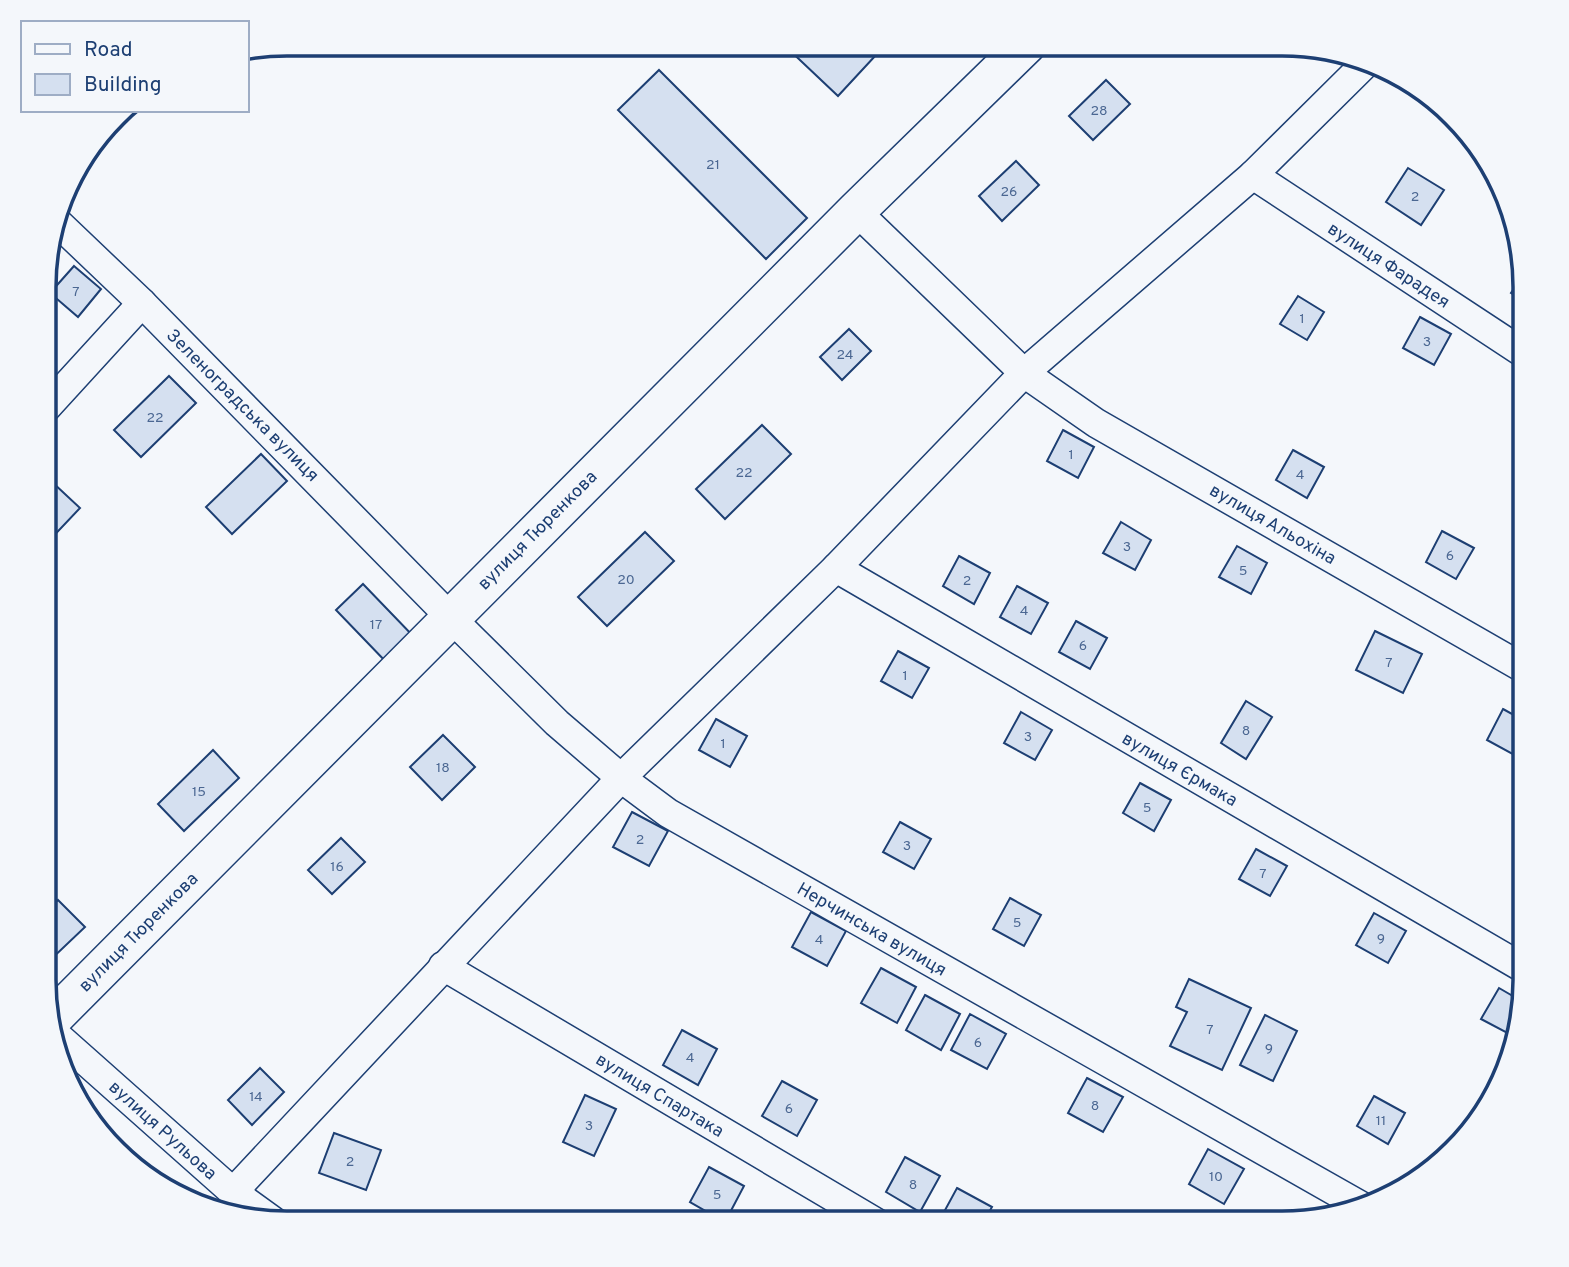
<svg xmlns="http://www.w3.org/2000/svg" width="1569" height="1267" font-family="Overpass,sans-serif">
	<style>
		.building { fill: #d5e0f0; stroke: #1d3f73; stroke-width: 2 }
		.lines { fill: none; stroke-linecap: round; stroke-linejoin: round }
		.street-casing { stroke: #1d3f73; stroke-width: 31 }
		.secondary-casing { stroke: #1d3f73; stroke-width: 41 }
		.street { stroke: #f4f7fb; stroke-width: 28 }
		.secondary { stroke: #f4f7fb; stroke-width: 38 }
		.labels { text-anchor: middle; stroke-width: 5; stroke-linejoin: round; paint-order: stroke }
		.number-label { font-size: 14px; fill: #4b6792 }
		.street-label { font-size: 18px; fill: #1d3f73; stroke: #f4f7fb }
		.rim { fill: none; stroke: #1d3f73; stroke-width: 3.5 }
	</style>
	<rect width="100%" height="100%" fill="#f4f7fb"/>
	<g class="building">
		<polygon points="783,44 864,44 876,55 838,96"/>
		<polygon points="659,70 807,218 766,259 618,110"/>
		<polygon points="1106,80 1130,104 1093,140 1069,116"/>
		<polygon points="1016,161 1039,185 1002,221 979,196"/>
		<polygon points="1408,168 1444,190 1421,225 1386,202"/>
		<polygon points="74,266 101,289 78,317 50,293"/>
		<polygon points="1523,275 1525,287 1525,302 1511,293"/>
		<polygon points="1298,296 1324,312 1307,340 1280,324"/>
		<polygon points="1420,317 1451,334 1434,365 1403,348"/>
		<polygon points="849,329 871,351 842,380 820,357"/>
		<polygon points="169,376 196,403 141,457 114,430"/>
		<polygon points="762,425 791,454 725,519 696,489"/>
		<polygon points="1063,430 1094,447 1078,478 1047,461"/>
		<polygon points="1293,450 1324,467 1307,498 1276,480"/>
		<polygon points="261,454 287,481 232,534 206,507"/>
		<polygon points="51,481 80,508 45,545 45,487"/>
		<polygon points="1121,522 1151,540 1135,570 1103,553"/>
		<polygon points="1442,531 1474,548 1456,579 1426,562"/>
		<polygon points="645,532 674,561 607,626 578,597"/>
		<polygon points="1237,546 1267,563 1251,594 1219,577"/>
		<polygon points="959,556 990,573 974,604 943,586"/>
		<polygon points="363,584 416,639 389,665 336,610"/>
		<polygon points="1017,586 1048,603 1031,634 1000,617"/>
		<polygon points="1076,621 1107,638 1090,669 1059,652"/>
		<polygon points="1375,631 1422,654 1403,693 1356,670"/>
		<polygon points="898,651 929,668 912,698 881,681"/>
		<polygon points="1246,701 1272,717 1246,759 1221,743"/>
		<polygon points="1503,709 1525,721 1525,745 1518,757 1487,740"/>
		<polygon points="1021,712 1052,730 1035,760 1004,743"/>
		<polygon points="716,719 747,736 730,767 699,750"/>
		<polygon points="443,735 475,767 442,800 410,767"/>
		<polygon points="213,750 239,778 184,831 158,804"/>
		<polygon points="1140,783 1171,800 1154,831 1123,813"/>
		<polygon points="632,812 668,831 649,866 613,847"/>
		<polygon points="900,822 931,839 914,869 883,852"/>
		<polygon points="341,838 365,862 332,894 308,870"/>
		<polygon points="1256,849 1287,866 1270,896 1239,879"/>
		<polygon points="1010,898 1041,915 1024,946 993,929"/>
		<polygon points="58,900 85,927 44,966 44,913"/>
		<polygon points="811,912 846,931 827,966 792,947"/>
		<polygon points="1374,913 1406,931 1388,963 1356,945"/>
		<polygon points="881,968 916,987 897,1023 861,1003"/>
		<polygon points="1189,979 1251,1008 1222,1070 1170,1046 1187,1012 1176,1007"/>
		<polygon points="1499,988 1523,1002 1517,1028 1513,1036 1481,1019"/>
		<polygon points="925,995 960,1014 941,1050 906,1030"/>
		<polygon points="970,1014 1006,1034 987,1069 951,1050"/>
		<polygon points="1265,1015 1297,1031 1273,1081 1240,1065"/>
		<polygon points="682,1030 717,1049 698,1085 663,1065"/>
		<polygon points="260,1068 284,1092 252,1125 228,1100"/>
		<polygon points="1087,1078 1123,1097 1103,1132 1068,1113"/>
		<polygon points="782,1081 817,1100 797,1136 762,1116"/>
		<polygon points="585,1095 616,1109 594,1156 563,1142"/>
		<polygon points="1374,1096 1405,1113 1388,1144 1357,1126"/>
		<polygon points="334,1133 381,1150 366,1190 319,1173"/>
		<polygon points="1208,1149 1244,1169 1224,1204 1189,1184"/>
		<polygon points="905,1157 940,1176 920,1212 886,1192"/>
		<polygon points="709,1167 744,1186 725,1222 690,1202"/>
		<polygon points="957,1188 992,1207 983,1223 938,1223"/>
	</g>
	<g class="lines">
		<defs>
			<g id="street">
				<polyline points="1253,175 1525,354"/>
				<polyline points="856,211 1024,373 1096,423 1525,669"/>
				<polyline points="57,222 142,303 450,617 557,723 621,778 668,813 1363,1207"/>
				<polyline points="46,408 142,303"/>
				<polyline points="836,568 1525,969"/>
				<polyline points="443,966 877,1223"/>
				<polyline points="54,1033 233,1192 276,1223"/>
				<polyline points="233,1192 621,778 836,568 1024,373 1253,175 1368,61"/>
			</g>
			<polyline id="secondary" points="51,1020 856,211 1027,44"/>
		</defs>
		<use href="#street" class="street-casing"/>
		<use href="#secondary" class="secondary-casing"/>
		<use href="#street" class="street"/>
		<use href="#secondary" class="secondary"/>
	</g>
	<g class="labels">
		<g class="number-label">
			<text x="1099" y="115">28</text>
			<text x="713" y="169">21</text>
			<text x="1009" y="196">26</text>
			<text x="1415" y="201">2</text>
			<text x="76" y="296">7</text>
			<text x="1302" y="323">1</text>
			<text x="1427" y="346">3</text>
			<text x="845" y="359">24</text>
			<text x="155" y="422">22</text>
			<text x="1071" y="459">1</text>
			<text x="744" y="477">22</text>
			<text x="1300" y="479">4</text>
			<text x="1127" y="551">3</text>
			<text x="1450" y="560">6</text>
			<text x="1243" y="575">5</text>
			<text x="626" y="584">20</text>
			<text x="967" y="585">2</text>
			<text x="1024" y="615">4</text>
			<text x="376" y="629">17</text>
			<text x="1083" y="650">6</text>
			<text x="1389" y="667">7</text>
			<text x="905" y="680">1</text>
			<text x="1246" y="735">8</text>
			<text x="1028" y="741">3</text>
			<text x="723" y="748">1</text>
			<text x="443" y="772">18</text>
			<text x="199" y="796">15</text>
			<text x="1147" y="812">5</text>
			<text x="640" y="844">2</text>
			<text x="907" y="850">3</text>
			<text x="337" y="871">16</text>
			<text x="1263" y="878">7</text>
			<text x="1017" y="927">5</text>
			<text x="1381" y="943">9</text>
			<text x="819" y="944">4</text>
			<text x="1210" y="1034">7</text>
			<text x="978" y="1047">6</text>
			<text x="1269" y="1053">9</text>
			<text x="690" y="1062">4</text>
			<text x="256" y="1101">14</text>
			<text x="1095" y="1110">8</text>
			<text x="789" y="1113">6</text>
			<text x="1381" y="1125">11</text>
			<text x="589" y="1130">3</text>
			<text x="350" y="1166">2</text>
			<text x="1216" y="1181">10</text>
			<text x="913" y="1189">8</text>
			<text x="717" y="1199">5</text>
		</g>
		<g class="street-label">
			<text transform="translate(1389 265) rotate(33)" y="6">вулиця Фарадея</text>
			<text transform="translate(243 405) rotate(45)" y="6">Зеленоградська вулиця</text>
			<text transform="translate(1273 524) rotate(30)" y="6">вулиця Альохіна</text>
			<text transform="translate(537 530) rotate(-45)" y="6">вулиця Тюренкова</text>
			<text transform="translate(1180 769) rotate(30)" y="6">вулиця Єрмака</text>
			<text transform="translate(872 929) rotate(30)" y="6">Нерчинська вулиця</text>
			<text transform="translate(138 932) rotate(-45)" y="6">вулиця Тюренкова</text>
			<text transform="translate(660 1095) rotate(31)" y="6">вулиця Спартака</text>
			<text transform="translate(163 1130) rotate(42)" y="6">вулиця Рульова</text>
		</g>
	</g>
	<path d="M0 0H1569V1267H0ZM287 56H1282A231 231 0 0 1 1513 287V980A231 231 0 0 1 1282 1211H287A231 231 0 0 1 56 980V287A231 231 0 0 1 287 56Z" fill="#f4f7fb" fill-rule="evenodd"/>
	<path class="rim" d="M287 56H1282A231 231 0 0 1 1513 287V980A231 231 0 0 1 1282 1211H287A231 231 0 0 1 56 980V287A231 231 0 0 1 287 56Z"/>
	<rect x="21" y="21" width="228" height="91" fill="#f4f7fb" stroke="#9eadc5" stroke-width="2"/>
	<rect x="35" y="44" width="35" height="10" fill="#f4f7fb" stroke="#9eadc5" stroke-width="2"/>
	<text x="84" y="56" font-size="21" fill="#1d3f73">Road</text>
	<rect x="35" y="74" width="35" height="21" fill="#d5e0f0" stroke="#9eadc5" stroke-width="2"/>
	<text x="84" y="91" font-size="21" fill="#1d3f73">Building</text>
</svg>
